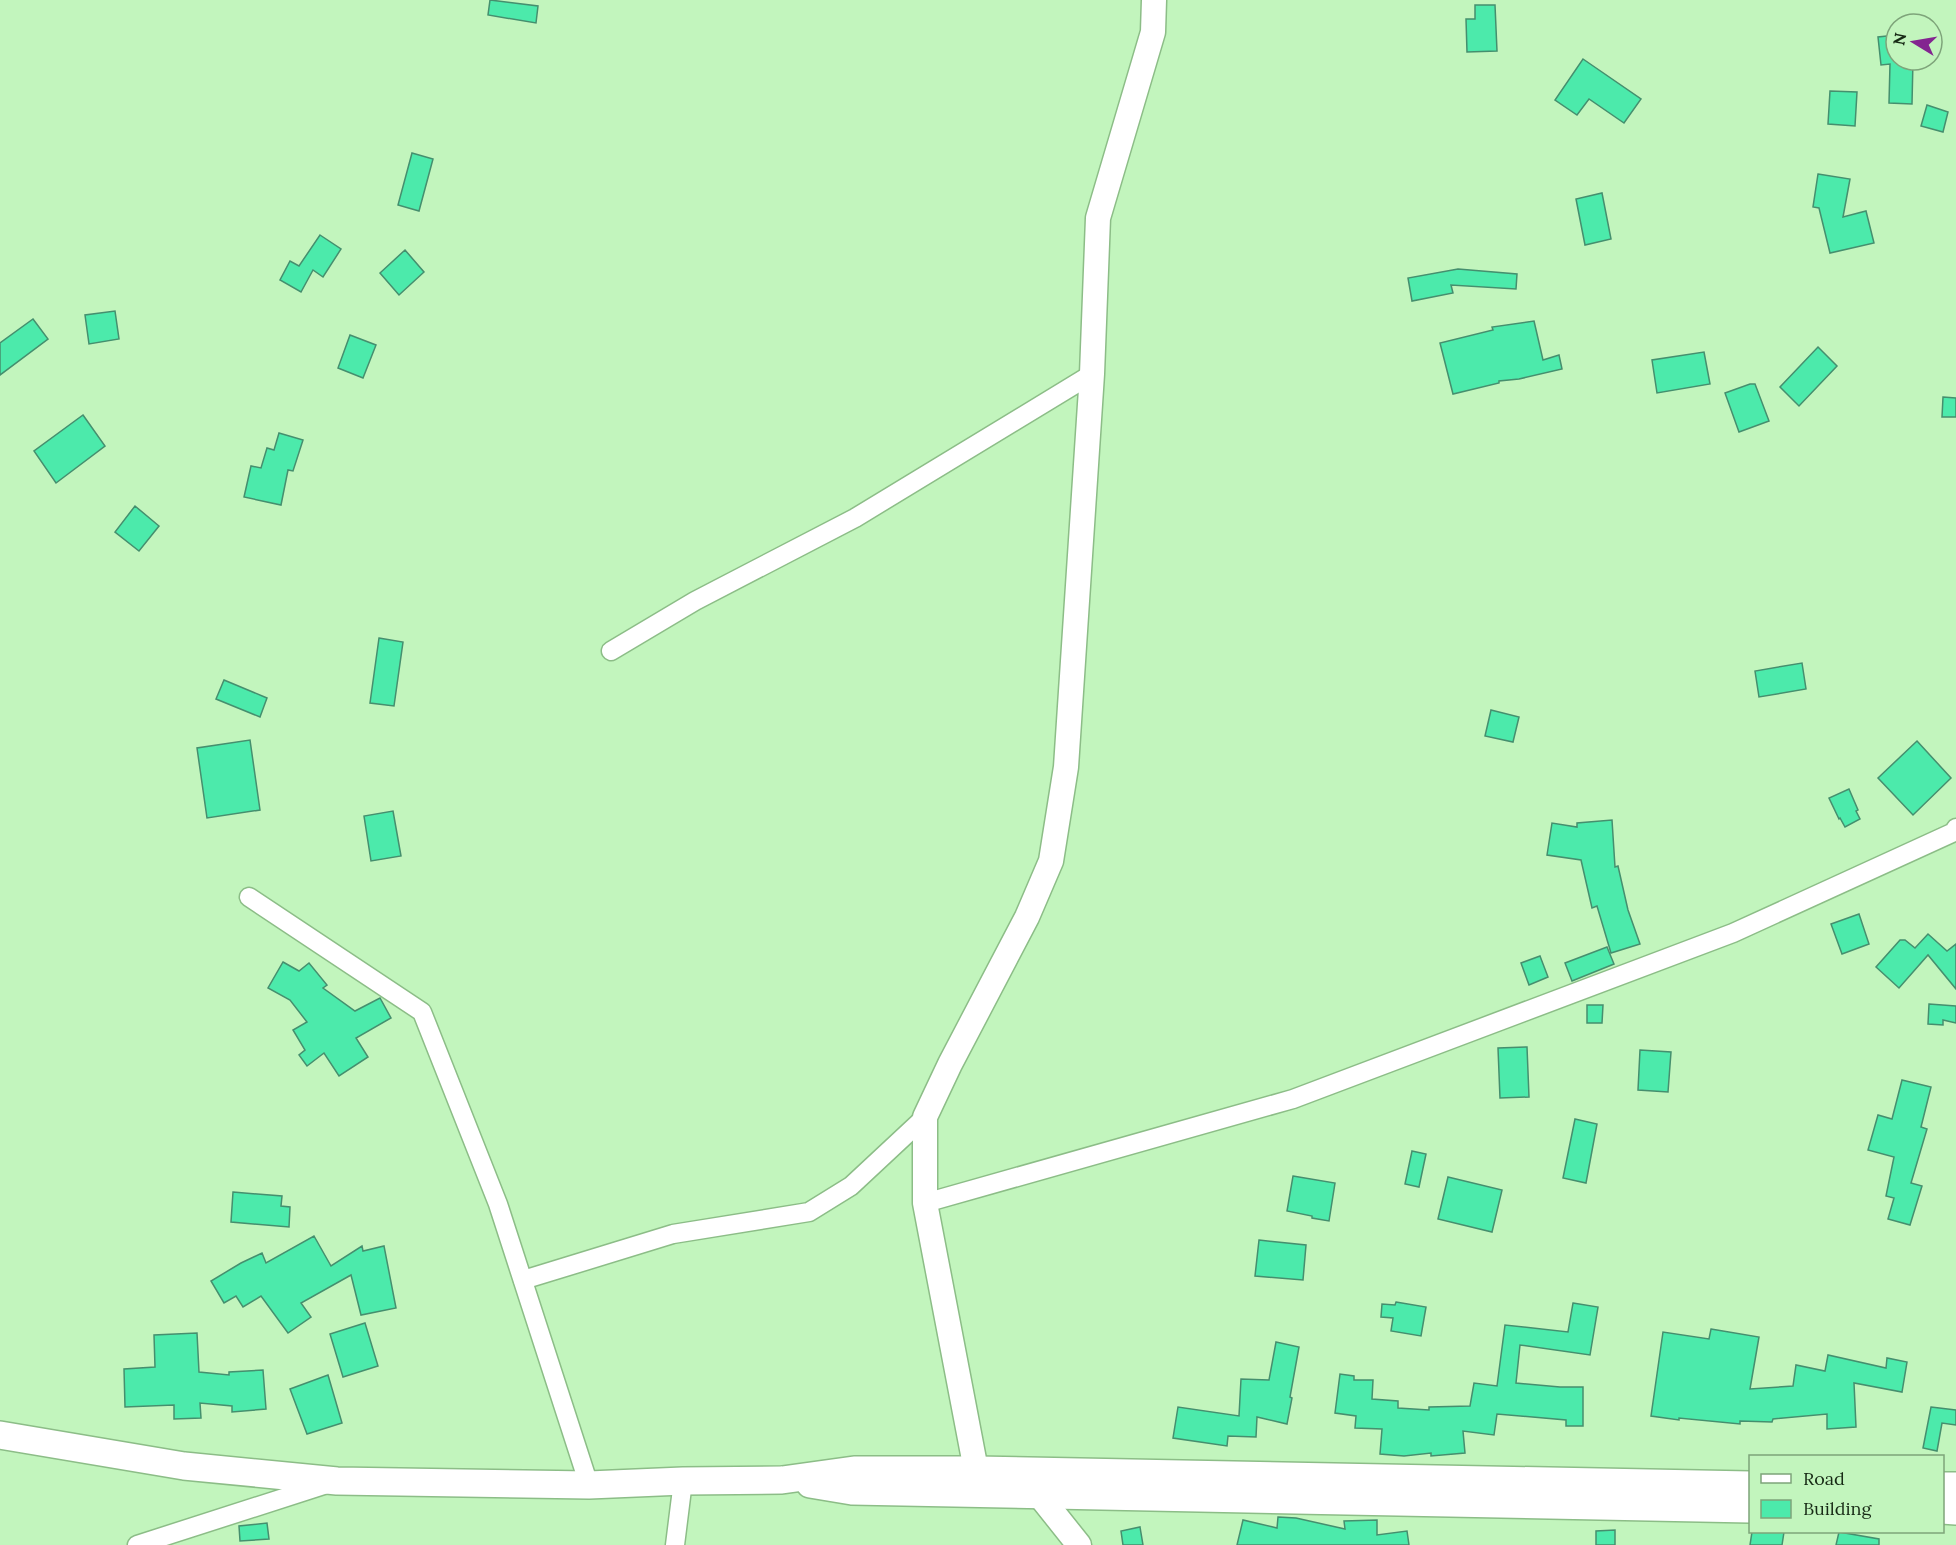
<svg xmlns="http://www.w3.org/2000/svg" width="1956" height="1545" font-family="Lora,serif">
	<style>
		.building { fill: #4ceaab; stroke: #458f6e; stroke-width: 1.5 }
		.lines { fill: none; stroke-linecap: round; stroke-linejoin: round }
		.minor-casing { stroke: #8cbd87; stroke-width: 21 }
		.tertiary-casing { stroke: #8cbd87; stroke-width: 27 }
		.secondary-casing { stroke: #8cbd87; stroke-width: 30 }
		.minor { stroke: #fff; stroke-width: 18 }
		.tertiary { stroke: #fff; stroke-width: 24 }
		.secondary { stroke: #fff; stroke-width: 27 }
	</style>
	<rect width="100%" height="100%" fill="#c2f5bd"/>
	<g class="building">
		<polygon points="490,0 538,6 536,23 488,15"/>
		<polygon points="1475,5 1495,5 1497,51 1467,52 1466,19 1475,19"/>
		<polygon points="1896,35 1896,60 1913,60 1912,104 1889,103 1890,64 1881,65 1878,37"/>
		<polygon points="1583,59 1641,99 1624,123 1589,99 1577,115 1555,100"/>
		<polygon points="1830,91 1857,92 1855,126 1828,124"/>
		<polygon points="1927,105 1948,112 1943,132 1921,126"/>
		<polygon points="412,153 433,159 419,211 398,205"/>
		<polygon points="1818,174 1850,179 1843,217 1866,211 1874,243 1830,253 1819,208 1813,207"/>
		<polygon points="1602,193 1611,239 1585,245 1576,199"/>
		<polygon points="320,235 341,249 323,277 313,270 301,292 280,280 290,261 299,266"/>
		<polygon points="405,250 424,272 399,295 380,273"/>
		<polygon points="1458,269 1517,274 1516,289 1451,285 1453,293 1412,301 1408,278"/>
		<polygon points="115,311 119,339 89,344 85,315"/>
		<polygon points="33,319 48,339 0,375 0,343"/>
		<polygon points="1534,321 1543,360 1559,355 1562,369 1519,379 1499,381 1499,383 1453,394 1440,343 1493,330 1492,327"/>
		<polygon points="350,335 376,345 363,378 338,368"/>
		<polygon points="1818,347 1837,366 1799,406 1780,387"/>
		<polygon points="1704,352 1710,384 1657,393 1652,360"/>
		<polygon points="1750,384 1755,384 1769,421 1739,432 1725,393"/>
		<polygon points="1943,397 1956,398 1956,417 1942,417"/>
		<polygon points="83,415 105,446 56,483 34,451"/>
		<polygon points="279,433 303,440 293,471 288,470 281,505 244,497 251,466 261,468 267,448 274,450"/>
		<polygon points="135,506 159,526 139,551 115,532"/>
		<polygon points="379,638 403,642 394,706 370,703"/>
		<polygon points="1802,663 1806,689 1759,697 1755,671"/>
		<polygon points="224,680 267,698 260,717 216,699"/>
		<polygon points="1491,710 1519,717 1513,742 1485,736"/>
		<polygon points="250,740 260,810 207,818 197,748"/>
		<polygon points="1917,741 1951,778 1913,815 1878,778"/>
		<polygon points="1849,789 1858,810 1856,811 1860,819 1845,827 1840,818 1839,819 1829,798"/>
		<polygon points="393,811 401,856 371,861 364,816"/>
		<polygon points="1612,820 1615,867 1618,866 1628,910 1640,944 1611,953 1597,906 1592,908 1581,860 1547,855 1552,823 1577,827 1577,823"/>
		<polygon points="1859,914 1869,944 1842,954 1831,924"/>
		<polygon points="1928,934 1947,951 1956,944 1956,989 1928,955 1899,988 1876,967 1900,940 1905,940 1915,948"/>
		<polygon points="1607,947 1614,964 1572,981 1565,963"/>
		<polygon points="1540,956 1548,977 1529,985 1521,963"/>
		<polygon points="283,962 299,971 309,963 327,985 323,988 355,1011 380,998 391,1018 356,1038 368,1057 339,1076 324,1053 307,1066 299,1055 305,1050 293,1030 307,1022 290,1000 268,988"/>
		<polygon points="1929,1004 1956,1006 1956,1023 1943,1020 1943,1025 1928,1024"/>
		<polygon points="1587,1005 1603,1005 1602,1023 1587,1023"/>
		<polygon points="1527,1047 1529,1097 1500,1098 1498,1048"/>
		<polygon points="1640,1050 1671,1052 1668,1092 1638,1090"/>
		<polygon points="1902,1080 1931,1087 1921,1127 1927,1129 1911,1183 1922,1186 1910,1225 1888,1219 1894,1198 1886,1196 1894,1157 1868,1150 1878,1115 1892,1119"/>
		<polygon points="1575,1119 1597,1124 1586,1183 1563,1178"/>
		<polygon points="1412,1151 1426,1154 1419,1187 1405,1184"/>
		<polygon points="1293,1176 1335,1183 1329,1221 1312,1218 1312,1216 1287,1211"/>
		<polygon points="1448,1177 1502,1190 1492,1232 1438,1219"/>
		<polygon points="233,1192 282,1196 281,1206 290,1207 289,1227 231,1222"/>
		<polygon points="314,1236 331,1266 362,1246 363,1251 384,1246 396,1308 361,1315 351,1275 301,1303 311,1317 288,1333 261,1296 243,1307 236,1296 224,1303 211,1281 241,1263 262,1253 266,1263"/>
		<polygon points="1259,1240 1306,1245 1303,1280 1255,1276"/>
		<polygon points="1396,1302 1426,1307 1421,1336 1391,1331 1393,1318 1381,1317 1382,1304 1395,1305"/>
		<polygon points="1573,1303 1598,1307 1590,1355 1520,1345 1516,1383 1560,1387 1583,1387 1583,1426 1566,1426 1566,1420 1497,1414 1494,1435 1463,1431 1465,1453 1431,1456 1431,1453 1404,1456 1380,1454 1382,1429 1355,1428 1356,1416 1335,1413 1340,1374 1354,1376 1354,1380 1373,1380 1372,1399 1398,1401 1398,1408 1429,1410 1429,1407 1470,1406 1474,1383 1497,1386 1505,1325 1568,1332"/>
		<polygon points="365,1323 378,1366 343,1377 330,1334"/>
		<polygon points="1711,1329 1759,1337 1750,1389 1793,1386 1796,1365 1825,1371 1828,1355 1886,1368 1887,1358 1907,1362 1902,1392 1854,1383 1856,1427 1827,1429 1827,1414 1773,1419 1772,1422 1740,1421 1740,1424 1679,1418 1679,1420 1651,1416 1663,1332 1709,1339"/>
		<polygon points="197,1333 199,1372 229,1375 229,1372 263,1370 266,1409 232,1412 232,1406 200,1403 201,1418 174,1419 174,1405 125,1407 124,1369 155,1367 154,1335"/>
		<polygon points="1276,1342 1299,1347 1290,1397 1292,1398 1287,1424 1257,1417 1256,1437 1228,1436 1227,1446 1173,1438 1178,1407 1239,1416 1241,1379 1269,1380"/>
		<polygon points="328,1375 342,1423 307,1434 290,1389"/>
		<polygon points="1931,1407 1956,1410 1956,1425 1942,1423 1937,1451 1923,1448"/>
		<polygon points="1278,1517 1296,1518 1345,1529 1344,1521 1377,1520 1377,1535 1407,1531 1409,1545 1237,1545 1243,1520 1277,1528"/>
		<polygon points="267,1523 269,1539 240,1541 239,1526"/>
		<polygon points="1140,1527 1143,1545 1123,1545 1121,1531"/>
		<polygon points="1615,1530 1615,1545 1596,1545 1596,1531"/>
		<polygon points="1752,1532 1784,1532 1782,1545 1750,1545"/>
		<polygon points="1839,1532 1879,1539 1879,1545 1836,1545"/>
	</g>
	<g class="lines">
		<defs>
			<g id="minor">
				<polyline points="611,651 695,601 855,518 1092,374"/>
				<polyline points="249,897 422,1012 498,1204 589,1485"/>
				<polyline points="925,1203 1293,1099 1733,933 1954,832 1956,828"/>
				<polyline points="523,1280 673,1234 809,1212 851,1186 925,1117"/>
				<polyline points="137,1545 327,1484"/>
				<polyline points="675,1545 683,1481"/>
			</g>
			<g id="tertiary">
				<polyline points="976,1470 925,1203 925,1117 950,1064 1027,917 1051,861 1066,767 1092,374 1098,218 1153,32 1154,0"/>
				<polyline points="1040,1496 1079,1545"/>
			</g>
			<g id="secondary">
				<polyline points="0,1435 184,1466 337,1481 589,1485 683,1481 782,1480 854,1470 976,1470 1750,1485"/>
				<polyline points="810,1484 852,1491 1750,1509"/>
				<polyline points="1942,1486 1956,1486"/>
				<polyline points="1942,1510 1956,1511"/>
			</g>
		</defs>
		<use href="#minor" class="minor-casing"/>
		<use href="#tertiary" class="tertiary-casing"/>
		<use href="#secondary" class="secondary-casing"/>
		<use href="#minor" class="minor"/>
		<use href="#tertiary" class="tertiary"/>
		<use href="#secondary" class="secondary"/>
	</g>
	<rect x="1749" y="1455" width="195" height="78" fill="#c2f5bd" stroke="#7ea47a" stroke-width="1.5"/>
	<rect x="1761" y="1474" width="30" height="9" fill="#ffffff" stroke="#7ea47a" stroke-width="1.5"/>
	<text x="1803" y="1485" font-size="18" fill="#172a15">Road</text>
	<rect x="1761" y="1500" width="30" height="18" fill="#4ceaab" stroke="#7ea47a" stroke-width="1.5"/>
	<text x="1803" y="1515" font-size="18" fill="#172a15">Building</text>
	<g transform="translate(1914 42) rotate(281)"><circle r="28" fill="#c2f5bd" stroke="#7ea47a" stroke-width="1.5"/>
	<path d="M0-4.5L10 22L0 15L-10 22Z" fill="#832590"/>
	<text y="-9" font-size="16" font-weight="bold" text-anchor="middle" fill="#172a15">N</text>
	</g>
</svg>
